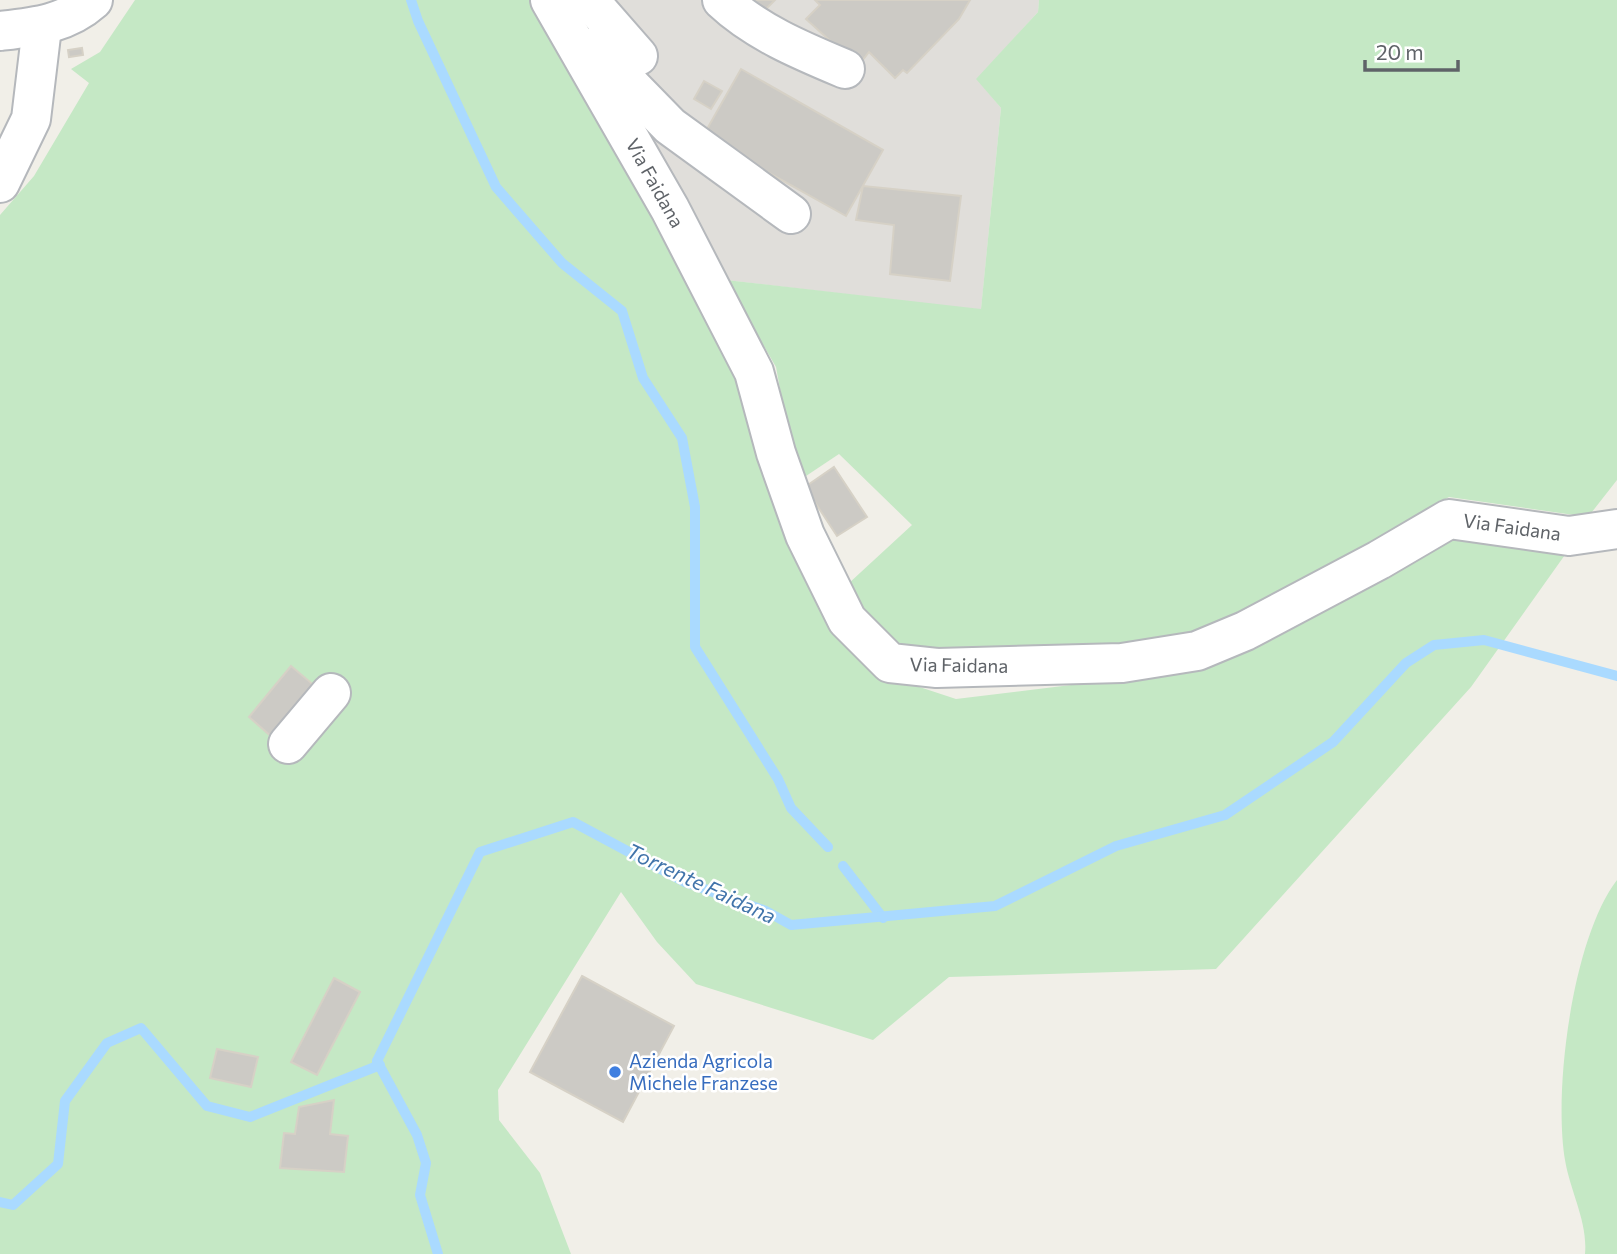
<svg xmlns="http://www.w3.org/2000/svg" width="1617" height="1254" font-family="Commissioner,sans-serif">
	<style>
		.industrial { fill: #e0deda }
		.green { fill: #c5e8c5 }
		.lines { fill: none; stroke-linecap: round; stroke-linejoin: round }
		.stream { stroke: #aadaff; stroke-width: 10 }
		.building { fill: #cccac5; stroke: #d6d1c6; stroke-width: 2 }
		.minor-casing { stroke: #b5b8bc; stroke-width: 42 }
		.minor { stroke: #fff; stroke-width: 38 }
		.shop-dot { fill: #3f7fe0; stroke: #fff; stroke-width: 2.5 }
		.labels { text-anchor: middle; stroke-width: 5; stroke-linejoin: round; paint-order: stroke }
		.street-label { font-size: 19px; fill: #5f6368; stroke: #fff }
		.shop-label { font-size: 19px; fill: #366cbe; stroke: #fff; text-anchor: start }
		.water-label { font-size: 21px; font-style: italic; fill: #4174aa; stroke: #fff }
	</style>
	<rect width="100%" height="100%" fill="#f1efe8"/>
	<polygon class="industrial" points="565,0 1039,0 1038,12 977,79 1001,108 981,310 726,280"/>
	<g class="green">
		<polygon points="135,0 532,0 734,360 880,674 956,699 1201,669 1456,533 1567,552 1471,687 1216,969 949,977 873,1040 696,984 657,942 621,892 498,1090 499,1120 540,1173 571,1254 0,1254 0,215 34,176 89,83 71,69 100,52"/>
		<polygon points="1039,0 1617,0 1617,480 1588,517 1449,497 1240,616 1188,639 1012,652 914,651 875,634 848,584 912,525 839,454 797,482 776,367 726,280 981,309 1001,108 976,79 1038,12"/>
		<path d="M1617,880V1254H1585C1588,1222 1570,1191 1565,1160C1553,1089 1573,937 1617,880Z"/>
	</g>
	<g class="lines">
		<g class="stream">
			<polyline points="411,0 418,21 496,187 562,263 622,311 643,378 682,438 695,507 695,647 778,779 791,808 828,847"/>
			<polyline points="843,866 883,918"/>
			<polyline points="377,1061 417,1135 426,1163 420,1195 438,1254"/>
			<polyline points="0,1202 13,1205 58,1164 65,1101 107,1043 141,1028 207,1106 250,1117 380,1065 377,1061 480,852 573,822 685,882 766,911 791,925 995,906 1116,846 1225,815 1333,742 1406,663 1434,645 1484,640 1617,676"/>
		</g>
	</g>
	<g class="building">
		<polygon points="738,0 775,0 756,19"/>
		<polygon points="815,0 970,0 959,19 907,73 903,70 895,78 869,52 858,66 806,19 820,5"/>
		<polygon points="82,48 83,55 69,57 68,50"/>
		<polygon points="741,69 883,150 846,216 703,136"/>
		<polygon points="704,81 722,91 711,109 694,99"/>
		<polygon points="863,186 961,196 950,281 890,274 894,225 856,220"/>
		<polygon points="834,467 867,517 837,536 805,487"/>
		<polygon points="291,666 316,687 273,738 249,717"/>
		<polygon points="582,976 674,1026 623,1122 530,1072"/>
		<polygon points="334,978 360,992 317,1075 291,1062"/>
		<polygon points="217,1049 258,1057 251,1087 210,1078"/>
		<polygon points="334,1100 330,1134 348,1136 344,1172 280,1168 284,1133 295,1134 299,1107"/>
	</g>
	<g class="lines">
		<defs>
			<g id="minor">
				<polyline points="550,0 670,209 754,372 776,453 805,535 847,620 890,663 937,668 1122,663 1197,651 1245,631 1379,560 1449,519 1569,536 1617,529"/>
				<polyline points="589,0 638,56"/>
				<path d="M722,0C756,32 802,51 845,69"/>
				<path d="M0,31C35,27 66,24 93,0"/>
				<polyline points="602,42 629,84 670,126 791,214"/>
				<polyline points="0,183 31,119 42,27"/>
				<polyline points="288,744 331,693"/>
			</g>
		</defs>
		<use href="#minor" class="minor-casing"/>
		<use href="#minor" class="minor"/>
	</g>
	<circle class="shop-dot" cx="615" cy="1072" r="7"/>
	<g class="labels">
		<g class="street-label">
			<text transform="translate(655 183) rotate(61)" y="7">Via Faidana</text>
			<text transform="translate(1512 527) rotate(8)" y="7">Via Faidana</text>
			<text transform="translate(959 665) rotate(1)" y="7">Via Faidana</text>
		</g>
		<g class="shop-label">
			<text x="629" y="1068">Azienda Agricola<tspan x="629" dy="22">Michele Franzese</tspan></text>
		</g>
		<g class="water-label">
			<text transform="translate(701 884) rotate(25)" y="7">Torrente Faidana</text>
		</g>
	</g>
	<path d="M1365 60v10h93v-10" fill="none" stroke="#5f6368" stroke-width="3.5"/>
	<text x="1376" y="60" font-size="21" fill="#5f6368" stroke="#ffffff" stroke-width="5" paint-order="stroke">20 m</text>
</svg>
